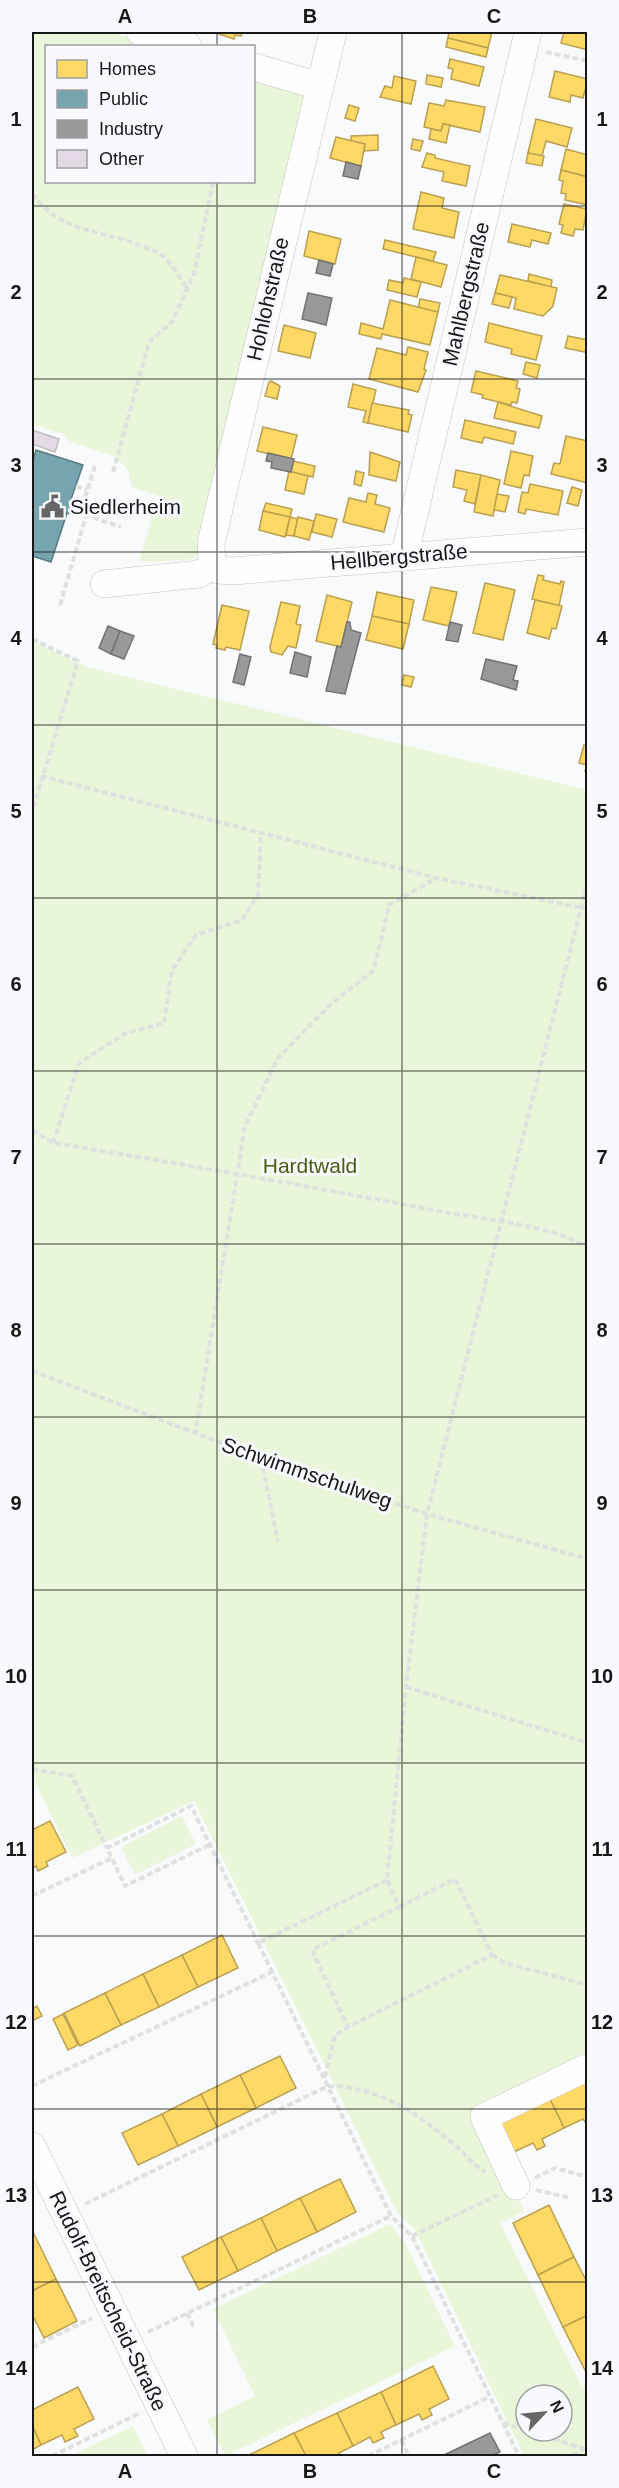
<svg xmlns="http://www.w3.org/2000/svg" width="619" height="2488" font-family="Arial,sans-serif">
	<style>
		.green { fill: #eaf6d9; fill-rule: evenodd }
		.homes { fill: #ffd966; stroke: #b99f4f; stroke-width: 1.5 }
		.public { fill: #76a5af; stroke: #5a7a82; stroke-width: 1.5 }
		.industry { fill: #999; stroke: #727272; stroke-width: 1.5 }
		.building { fill: #e3dae6; stroke: #bebfbf; stroke-width: 1.5 }
		.lines { fill: none; stroke-linecap: round; stroke-linejoin: round }
		.minor-casing { stroke: #c1c1c2; stroke-width: 28 }
		.path { stroke: #dfe0e0; stroke-width: 4; stroke-dasharray: 6 3; stroke-linecap: butt }
		.minor { stroke: #fefefe; stroke-width: 27 }
		.grid { fill: none; stroke: #171718; stroke-width: 1.5; stroke-opacity: 0.55 }
		.labels { text-anchor: middle; stroke-width: 6; stroke-linejoin: round; paint-order: stroke }
		.street-label { font-size: 21px; fill: #171718; stroke: #f8f9fc }
		.poi-label { font-size: 21px; fill: #171718; stroke: #f8f9fc; text-anchor: start }
		.park-label { font-size: 21px; fill: #475f13; stroke: #f8f9fc }
		.neatline { fill: none; stroke: #171718; stroke-width: 2 }
		.grid-label { font-size: 20px; text-anchor: middle; font-weight: bold; fill: #171718 }
	</style>
	<rect width="100%" height="100%" fill="#f9fafb"/>
	<g class="green">
		<polygon points="32,32 110,32 159,46 46,46 46,182 254,182 254,75 302,94 304,102 200,551 195,557 188,560 142,562 140,558 158,496 132,487 128,470 114,456 69,441 63,434 32,424"/>
		<path d="M32,641L87,667L587,790V2057L477,2111L524,2211L500,2223L581,2385L587,2387V2456H524L415,2230L397,2212L194,1801L72,1858L32,1776ZM526,2395H562V2431H526Z"/>
		<polygon points="182,1816 196,1844 135,1875 121,1847"/>
		<polygon points="390,2224 404,2241 455,2346 225,2456 207,2420 255,2396 213,2309"/>
		<polygon points="133,2426 148,2456 70,2456"/>
	</g>
	<g class="homes">
		<polygon points="213,32 243,32 241,36 235,35 234,39"/>
		<polygon points="449,32 492,32 488,48 448,38"/>
		<polygon points="564,32 588,32 588,50 561,43"/>
		<polygon points="448,38 488,48 486,57 446,47"/>
		<polygon points="450,59 484,67 479,86 451,79 453,69 448,68"/>
		<polygon points="555,71 588,79 588,91 585,90 583,98 571,95 570,102 549,97"/>
		<polygon points="427,75 443,78 441,87 426,84"/>
		<polygon points="394,76 416,81 411,104 380,97 385,86 392,88"/>
		<polygon points="446,100 485,107 480,132 443,124 441,131 424,127 429,103 444,106"/>
		<polygon points="349,105 359,108 355,121 345,118"/>
		<polygon points="536,119 572,128 567,147 546,141 542,156 528,153"/>
		<polygon points="443,124 450,125 446,143 429,139 431,129 441,131"/>
		<polygon points="378,135 378,150 364,151 365,144 351,141 351,136"/>
		<polygon points="336,137 365,144 361,166 330,158"/>
		<polygon points="413,139 423,141 420,151 411,149"/>
		<polygon points="566,149 588,155 588,177 561,170"/>
		<polygon points="427,153 435,155 435,158 470,166 466,186 442,181 444,172 422,167"/>
		<polygon points="528,153 544,156 542,166 526,163"/>
		<polygon points="561,170 588,177 588,205 565,200 566,194 561,193 563,181 559,180"/>
		<polygon points="421,192 444,198 442,208 459,212 454,238 413,229"/>
		<polygon points="564,204 587,209 583,230 575,229 573,236 561,233 563,225 559,224"/>
		<polygon points="512,224 551,233 548,244 532,240 530,247 508,242"/>
		<polygon points="309,231 341,239 335,264 304,256"/>
		<polygon points="385,240 436,252 433,261 383,249"/>
		<polygon points="416,257 447,265 441,287 411,279"/>
		<polygon points="529,274 552,280 551,287 528,281"/>
		<polygon points="500,275 557,288 553,306 543,316 514,309 516,298 495,293"/>
		<polygon points="404,278 421,282 417,297 387,290 389,280 403,283"/>
		<polygon points="495,293 512,297 509,308 492,304"/>
		<polygon points="420,299 440,303 438,312 418,309"/>
		<polygon points="390,300 438,312 430,345 382,334 381,339 359,334 361,323 383,329"/>
		<polygon points="489,323 542,336 536,360 511,354 512,349 485,342"/>
		<polygon points="284,325 316,333 310,358 278,351"/>
		<polygon points="568,336 588,340 585,352 565,348"/>
		<polygon points="408,347 428,352 424,369 426,370 418,392 369,379 377,348 406,355"/>
		<polygon points="526,362 540,365 537,378 523,374"/>
		<polygon points="476,371 518,381 516,388 520,389 517,403 512,402 511,405 482,398 483,395 471,392"/>
		<polygon points="271,381 280,386 277,399 265,396 269,382"/>
		<polygon points="353,384 376,390 368,423 363,422 366,411 348,407"/>
		<polygon points="498,402 542,416 539,428 494,418"/>
		<polygon points="372,403 409,410 408,414 412,415 408,432 368,423"/>
		<polygon points="465,420 516,432 513,444 484,437 482,443 461,438"/>
		<polygon points="263,427 297,435 291,459 257,451"/>
		<polygon points="566,436 588,441 588,483 551,474 554,463 560,464"/>
		<polygon points="511,451 533,456 529,476 524,475 521,488 504,484"/>
		<polygon points="370,452 400,462 396,481 369,475"/>
		<polygon points="293,461 315,466 313,477 291,472"/>
		<polygon points="456,470 481,475 475,504 464,501 467,490 453,487"/>
		<polygon points="289,471 308,476 304,494 285,490"/>
		<polygon points="356,471 364,473 361,486 354,484"/>
		<polygon points="481,475 500,480 493,516 474,512"/>
		<polygon points="530,484 563,491 558,515 526,509 525,514 518,512 522,492 528,493"/>
		<polygon points="572,487 582,490 578,506 567,503"/>
		<polygon points="368,493 377,495 375,504 390,508 384,532 343,522 349,498 366,502"/>
		<polygon points="497,494 509,496 505,512 494,510"/>
		<polygon points="266,503 292,509 290,517 263,511"/>
		<polygon points="263,511 290,517 285,537 259,530"/>
		<polygon points="316,514 337,519 332,537 312,532"/>
		<polygon points="290,517 298,519 294,536 286,535"/>
		<polygon points="298,517 314,521 309,540 294,536"/>
		<polygon points="538,575 544,576 543,580 560,584 561,581 564,582 559,606 532,599"/>
		<polygon points="485,583 515,590 503,640 473,633"/>
		<polygon points="431,587 457,592 449,626 423,620"/>
		<polygon points="377,592 414,600 409,624 372,616"/>
		<polygon points="327,595 352,602 341,647 316,641"/>
		<polygon points="535,600 562,606 556,629 552,628 549,639 527,633"/>
		<polygon points="281,602 300,606 296,624 301,625 296,648 288,646 282,655 271,652 270,647"/>
		<polygon points="222,605 249,611 240,650 226,647 225,650 216,648 217,645 213,644"/>
		<polygon points="372,616 409,624 403,649 366,640"/>
		<polygon points="404,675 414,677 411,687 402,685"/>
		<polygon points="584,745 588,746 588,772 585,771 587,765 579,763"/>
		<polygon points="50,1821 66,1852 46,1862 48,1866 38,1871 36,1866 32,1869 32,1830"/>
		<polygon points="222,1935 238,1968 198,1987 182,1955"/>
		<polygon points="182,1955 198,1987 159,2007 143,1974"/>
		<polygon points="143,1974 159,2007 121,2025 105,1993"/>
		<polygon points="105,1993 121,2025 80,2046 64,2013"/>
		<polygon points="37,2006 42,2016 32,2021 32,2009"/>
		<polygon points="63,2014 78,2045 68,2050 53,2019"/>
		<polygon points="280,2056 296,2088 256,2108 240,2075"/>
		<polygon points="240,2075 256,2108 217,2127 201,2094"/>
		<polygon points="588,2075 588,2126 583,2119 564,2128 548,2095"/>
		<polygon points="201,2094 217,2127 178,2146 162,2114"/>
		<polygon points="548,2095 564,2128 542,2139 545,2146 537,2150 533,2143 512,2153 496,2121"/>
		<polygon points="162,2114 178,2146 138,2165 122,2133"/>
		<polygon points="340,2179 356,2212 317,2232 300,2198"/>
		<polygon points="300,2198 317,2232 277,2251 261,2218"/>
		<polygon points="549,2205 574,2257 538,2275 513,2223"/>
		<polygon points="261,2218 277,2251 238,2271 221,2237"/>
		<polygon points="34,2234 56,2279 32,2291 32,2236"/>
		<polygon points="221,2237 238,2271 199,2290 182,2257"/>
		<polygon points="574,2257 588,2284 588,2315 563,2327 538,2275"/>
		<polygon points="56,2279 77,2321 44,2338 32,2314 32,2291"/>
		<polygon points="588,2315 588,2376 563,2327"/>
		<polygon points="433,2366 449,2399 429,2409 432,2415 422,2420 419,2414 396,2425 381,2392"/>
		<polygon points="78,2387 94,2419 74,2429 78,2436 65,2442 62,2435 41,2445 32,2425 32,2410"/>
		<polygon points="381,2392 396,2425 381,2432 384,2438 373,2443 370,2437 353,2446 337,2413"/>
		<polygon points="337,2413 353,2446 339,2453 340,2456 306,2456 294,2433"/>
		<polygon points="32,2425 41,2445 32,2450"/>
		<polygon points="294,2433 306,2456 247,2456"/>
	</g>
	<polygon class="public" points="36,450 83,465 69,505 76,508 75,512 74,515 67,513 51,562 32,556 32,464"/>
	<g class="industry">
		<polygon points="346,162 361,166 358,179 343,176"/>
		<polygon points="319,260 333,264 330,276 316,273"/>
		<polygon points="308,293 332,298 326,325 302,319"/>
		<polygon points="268,453 294,459 291,472 271,468 272,462 266,461"/>
		<polygon points="347,622 350,622 351,630 361,633 345,694 326,691 337,646 341,647"/>
		<polygon points="450,622 462,625 458,642 446,640"/>
		<polygon points="108,626 120,631 111,654 99,648"/>
		<polygon points="120,631 134,636 124,659 111,654"/>
		<polygon points="295,652 311,657 307,677 290,673"/>
		<polygon points="240,654 251,657 244,685 233,682"/>
		<polygon points="486,659 517,666 513,680 518,681 516,690 481,679"/>
		<polygon points="490,2433 500,2452 491,2456 442,2456"/>
	</g>
	<polygon class="building" points="32,430 59,439 55,452 32,444"/>
	<g class="lines">
		<defs>
			<g id="minor">
				<polyline points="140,32 188,46"/>
				<polyline points="254,67 319,86"/>
				<polyline points="404,557 528,32"/>
				<polyline points="212,566 211,543 333,32"/>
				<polyline points="212,566 218,570 233,571 588,542"/>
				<polyline points="104,584 199,574 212,566"/>
				<polyline points="32,2146 184,2456"/>
				<polyline points="516,2186 484,2117 588,2067"/>
			</g>
		</defs>
		<use href="#minor" class="minor-casing"/>
		<g class="path">
			<polyline points="546,52 588,61"/>
			<path d="M32,194C64,234 94,228 139,245C146,248 155,250 160,254C172,263 179,276 187,288"/>
			<polyline points="95,466 80,513 121,527"/>
			<polyline points="113,472 149,342 172,322 194,274 213,182"/>
			<polyline points="76,486 87,490"/>
			<polyline points="60,605 86,516"/>
			<polyline points="32,639 78,661 32,812"/>
			<polyline points="41,776 436,878 588,909"/>
			<path d="M32,1130L53,1143C183,1164 313,1187 443,1212C483,1219 556,1226 588,1248"/>
			<polyline points="53,1143 79,1063 124,1034 164,1023 172,970 196,935 242,920 258,895 261,832"/>
			<polyline points="32,1371 261,1458 427,1514 588,1559"/>
			<polyline points="195,1435 245,1126 278,1058 329,1006 374,970 389,905 436,878"/>
			<polyline points="261,1459 278,1542"/>
			<polyline points="406,1687 588,1743"/>
			<polyline points="32,1769 72,1776 107,1848"/>
			<polyline points="209,1845 125,1886 107,1848 191,1806 258,1943"/>
			<polyline points="387,1880 258,1943 391,2216 412,2236 519,2456"/>
			<polyline points="32,1896 112,1858"/>
			<polyline points="399,1907 455,1879 492,1955 348,2027 312,1950 399,1907 387,1880 406,1687 427,1514 588,880"/>
			<polyline points="492,1955 505,1963 588,1985"/>
			<polyline points="325,2077 335,2035 348,2027"/>
			<polyline points="32,2086 272,1972"/>
			<polyline points="535,2178 555,2168 588,2177"/>
			<polyline points="536,2190 570,2198"/>
			<path d="M85,2204L328,2086C379,2086 420,2115 457,2147C466,2155 474,2166 485,2172"/>
			<polyline points="412,2236 498,2195"/>
			<polyline points="187,2313 194,2328"/>
			<polyline points="148,2332 391,2216"/>
			<polyline points="32,2347 92,2318"/>
			<polyline points="503,2423 526,2430"/>
			<polyline points="528,2431 588,2450"/>
			<polyline points="401,2440 409,2456"/>
			<polyline points="52,2456 140,2413"/>
			<polyline points="368,2456 489,2397"/>
			<polyline points="573,2456 588,2446"/>
		</g>
		<use href="#minor" class="minor"/>
	</g>
	<path class="grid" d="M217,32V46M402,32V2456M217,182V2456M32,206H588M32,379H588M32,552H588M32,725H588M32,898H588M32,1071H588M32,1244H588M32,1417H588M32,1590H588M32,1763H588M32,1936H588M32,2109H588M32,2282H588"/>
	<defs>
		<symbol id="civic-bare" viewBox="-9 -9 18 18"><path d="M-.6-6.5H3V-4.5H.6V-3L4-1V1h2V6H-6V1h2V-1L-.6-3ZM-1.2 2.5V6h2.4V2.5Z" fill="#666667" stroke="#f8f9fc" stroke-width="2.5" paint-order="stroke"/></symbol>
	</defs>
	<g fill-rule="evenodd">
		<use href="#civic-bare" x="36" y="490" width="33" height="33"/>
	</g>
	<g class="labels">
		<g class="street-label">
			<text transform="translate(466 294) rotate(-77)" y="7">Mahlbergstraße</text>
			<text transform="translate(268 299) rotate(-77)" y="7">Hohlohstraße</text>
			<text transform="translate(399 557) rotate(-5)" y="7">Hellbergstraße</text>
			<text transform="translate(307 1473) rotate(19)" y="7">Schwimmschulweg</text>
			<text transform="translate(108 2301) rotate(64)" y="7">Rudolf-Breitscheid-Straße</text>
		</g>
		<g class="poi-label">
			<text x="70" y="514">Siedlerheim</text>
		</g>
		<g class="park-label">
			<text x="310" y="1173">Hardtwald</text>
		</g>
	</g>
	<rect width="619" height="2488" fill="none" stroke="#f8f9fc" stroke-width="66"/>
	<rect x="45" y="45" width="210" height="138" fill="#f8f9fc" stroke="#9e9fa1" stroke-width="1.5"/>
	<rect x="57" y="60" width="30" height="18" fill="#ffd966" stroke="#9e9fa1" stroke-width="1.5"/>
	<text x="99" y="75" font-size="18" fill="#171718">Homes</text>
	<rect x="57" y="90" width="30" height="18" fill="#76a5af" stroke="#9e9fa1" stroke-width="1.5"/>
	<text x="99" y="105" font-size="18" fill="#171718">Public</text>
	<rect x="57" y="120" width="30" height="18" fill="#999999" stroke="#9e9fa1" stroke-width="1.5"/>
	<text x="99" y="135" font-size="18" fill="#171718">Industry</text>
	<rect x="57" y="150" width="30" height="18" fill="#e3dae6" stroke="#9e9fa1" stroke-width="1.5"/>
	<text x="99" y="165" font-size="18" fill="#171718">Other</text>
	<g transform="translate(544 2413) rotate(64)"><circle r="28" fill="#f8f9fc" stroke="#9e9fa1" stroke-width="1.5"/>
	<path d="M0-4.5L10 22L0 15L-10 22Z" fill="#666667"/>
	<text y="-9" font-size="16" font-weight="bold" text-anchor="middle" fill="#171718">N</text>
	</g>
	<rect x="33" y="33" width="553" height="2422" class="neatline"/>
	<g class="grid-label">
		<text x="125" y="23">A</text>
		<text x="310" y="23">B</text>
		<text x="494" y="23">C</text>
		<text x="16" y="126">1</text>
		<text x="602" y="126">1</text>
		<text x="16" y="299">2</text>
		<text x="602" y="299">2</text>
		<text x="16" y="472">3</text>
		<text x="602" y="472">3</text>
		<text x="16" y="645">4</text>
		<text x="602" y="645">4</text>
		<text x="16" y="818">5</text>
		<text x="602" y="818">5</text>
		<text x="16" y="991">6</text>
		<text x="602" y="991">6</text>
		<text x="16" y="1164">7</text>
		<text x="602" y="1164">7</text>
		<text x="16" y="1337">8</text>
		<text x="602" y="1337">8</text>
		<text x="16" y="1510">9</text>
		<text x="602" y="1510">9</text>
		<text x="16" y="1683">10</text>
		<text x="602" y="1683">10</text>
		<text x="16" y="1856">11</text>
		<text x="602" y="1856">11</text>
		<text x="16" y="2029">12</text>
		<text x="602" y="2029">12</text>
		<text x="16" y="2202">13</text>
		<text x="602" y="2202">13</text>
		<text x="16" y="2375">14</text>
		<text x="602" y="2375">14</text>
		<text x="125" y="2478">A</text>
		<text x="310" y="2478">B</text>
		<text x="494" y="2478">C</text>
	</g>
</svg>
